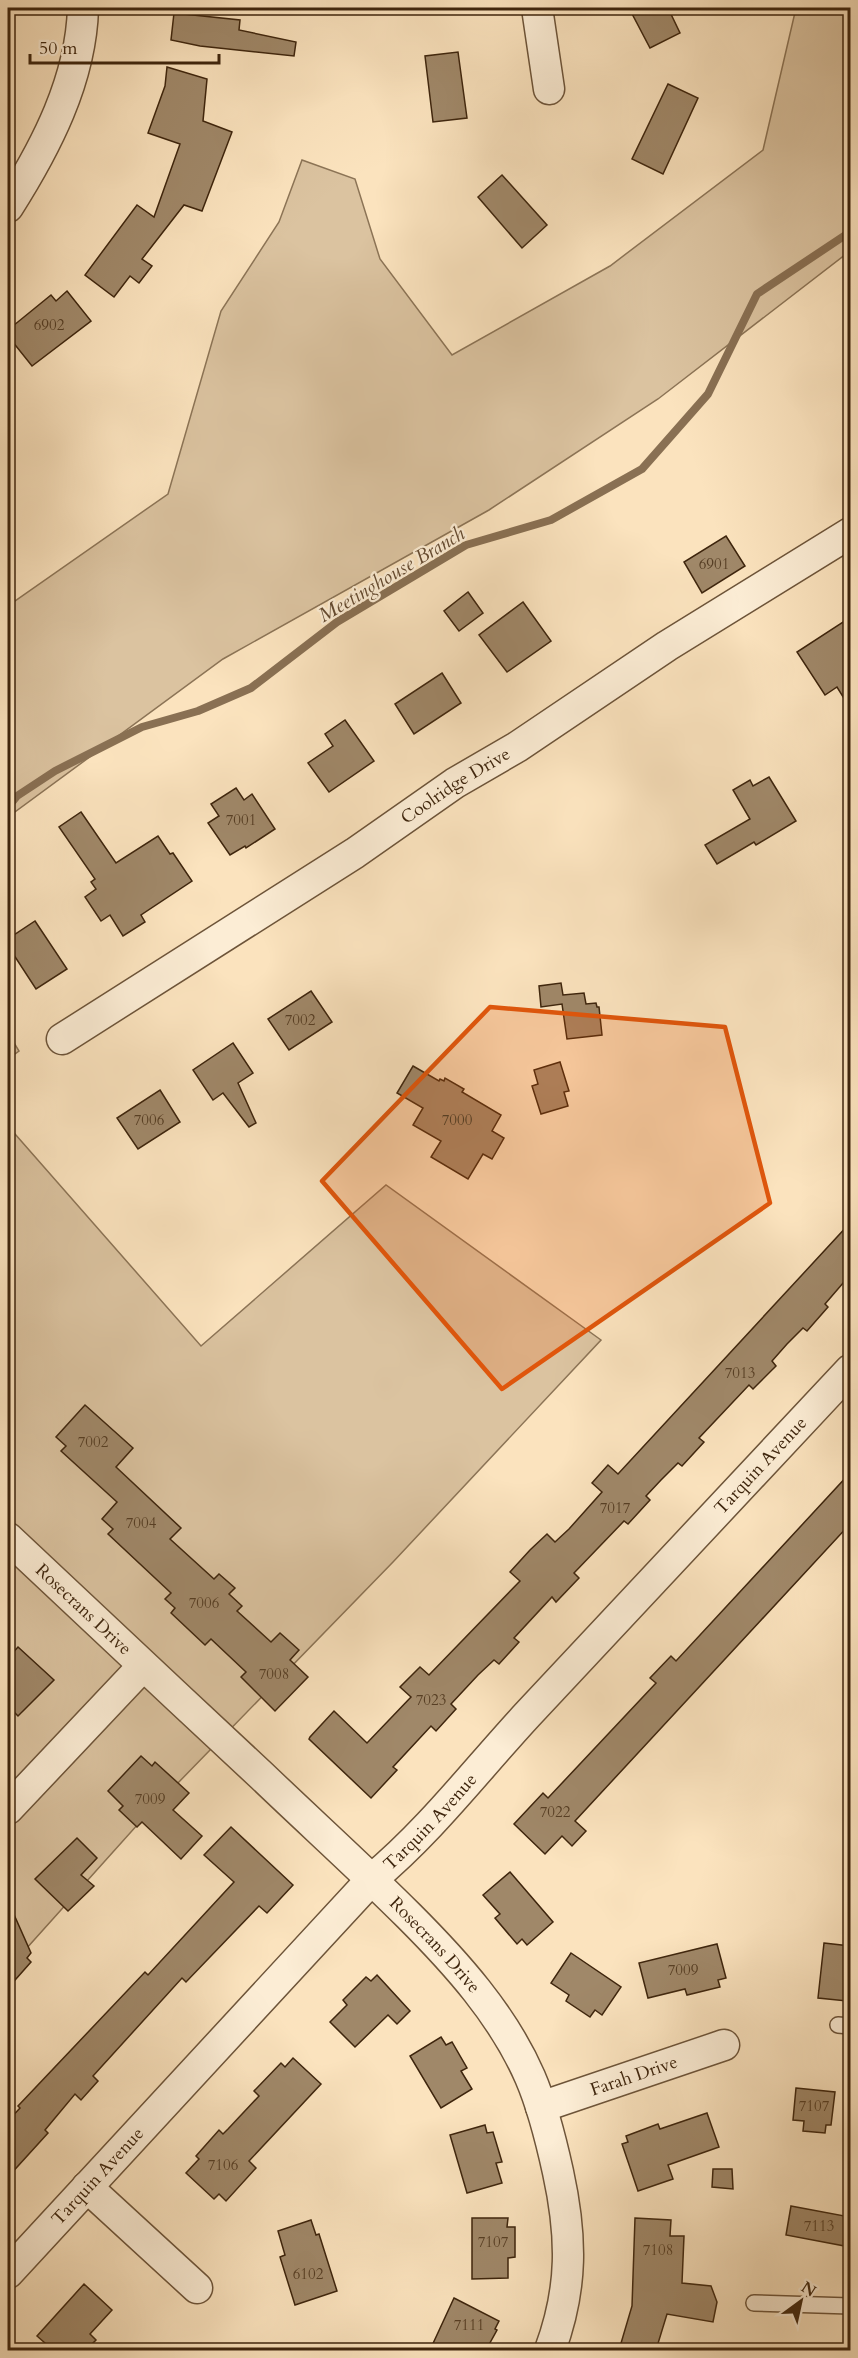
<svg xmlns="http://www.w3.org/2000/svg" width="858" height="2358" font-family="Cardo,serif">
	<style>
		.green { fill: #dbc3a0; stroke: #8c7456; stroke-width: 1.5 }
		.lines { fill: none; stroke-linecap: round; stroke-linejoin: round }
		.stream { stroke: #897053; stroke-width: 8 }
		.building { fill: #a08869; stroke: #3e250d; stroke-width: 1.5 }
		.lane-casing { stroke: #6d5439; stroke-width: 18 }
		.street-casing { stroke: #6d5439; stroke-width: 33 }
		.lane { stroke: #fcedd5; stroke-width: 15 }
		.street { stroke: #fcedd5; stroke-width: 30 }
		.marked { fill: #e0560c; fill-opacity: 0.2; stroke: #e0560c; stroke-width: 4.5; stroke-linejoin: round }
		.labels { text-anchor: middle; stroke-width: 4.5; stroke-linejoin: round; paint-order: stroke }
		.number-label { font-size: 15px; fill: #563e24 }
		.street-label { font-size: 18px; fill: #3e250d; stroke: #fcedd5 }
		.water-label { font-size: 20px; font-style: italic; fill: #644a30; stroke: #fcedd5 }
	</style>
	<rect width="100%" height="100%" fill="#fbe3be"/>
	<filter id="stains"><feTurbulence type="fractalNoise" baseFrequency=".00333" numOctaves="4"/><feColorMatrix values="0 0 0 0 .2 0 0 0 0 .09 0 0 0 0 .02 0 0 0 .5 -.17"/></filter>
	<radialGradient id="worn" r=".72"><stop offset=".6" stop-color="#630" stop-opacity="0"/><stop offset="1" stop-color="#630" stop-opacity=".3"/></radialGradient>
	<g class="green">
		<polygon points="796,8 850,8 850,251 658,399 489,510 223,659 8,817 8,606 168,494 221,311 279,222 302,160 355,179 380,259 452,355 610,266 763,150"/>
		<polygon points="8,1033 19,1051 8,1059"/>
		<polygon points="8,1126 201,1346 386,1185 601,1340 393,1562 139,1823 8,1969"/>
	</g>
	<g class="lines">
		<polyline class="stream" points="8,807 17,796 55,771 142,727 198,711 251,688 337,622 466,545 551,520 642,469 708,394 757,294 850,232"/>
	</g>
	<g class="building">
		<polygon points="629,8 668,8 680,33 650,48"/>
		<polygon points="174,13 240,20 239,30 296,42 294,56 200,46 171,40"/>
		<polygon points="458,52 467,118 433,122 425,56"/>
		<polygon points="167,67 207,79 203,121 232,132 202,211 184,205 142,259 152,266 139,283 130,276 114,297 85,275 137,205 154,217 180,144 148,133 165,86"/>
		<polygon points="668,84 698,98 663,174 632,159"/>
		<polygon points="502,175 547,225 522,248 478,197"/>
		<polygon points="67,291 91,321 32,366 8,336 8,330 51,295 56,301"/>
		<polygon points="726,536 745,566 702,593 684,562"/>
		<polygon points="468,592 483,613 459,631 444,611"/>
		<polygon points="523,602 551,641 507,672 479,635"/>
		<polygon points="850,620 850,708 837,687 825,695 797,652 843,622 844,624"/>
		<polygon points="442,673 461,703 414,734 395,704"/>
		<polygon points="345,720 374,761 329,792 308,763 333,746 325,734"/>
		<polygon points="769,777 796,821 756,845 754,842 717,864 705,845 750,819 733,790 750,780 753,786"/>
		<polygon points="236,788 244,800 252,794 275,829 246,848 245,846 230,855 208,823 219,816 211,804"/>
		<polygon points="81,812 116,863 158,836 170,854 173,853 192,881 141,915 145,922 123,936 110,915 101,921 85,897 96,889 91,882 95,879 59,827"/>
		<polygon points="35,921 67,969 36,989 8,946 8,939"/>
		<polygon points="561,983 563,995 584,993 586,1004 596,1003 597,1007 599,1007 602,1035 567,1039 562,1004 541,1007 539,986"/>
		<polygon points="311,991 332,1022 289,1050 268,1019"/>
		<polygon points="233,1043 253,1073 238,1083 256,1123 249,1127 223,1093 213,1100 193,1070"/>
		<polygon points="560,1062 569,1091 564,1092 568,1106 541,1114 532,1086 538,1084 534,1070"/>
		<polygon points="413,1066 439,1081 440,1079 444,1081 445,1078 464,1089 462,1092 501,1115 492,1131 504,1138 492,1159 483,1154 468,1179 431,1157 441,1141 413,1125 423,1108 397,1093"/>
		<polygon points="160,1090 180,1122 138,1149 117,1118"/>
		<polygon points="850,1223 850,1275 825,1304 828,1307 807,1331 803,1328 787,1344 772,1361 776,1366 753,1389 749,1385 699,1438 704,1442 682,1466 678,1463 661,1480 646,1496 650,1500 628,1524 624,1521 574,1573 579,1578 556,1602 552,1597 514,1638 519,1642 499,1664 494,1660 478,1675 451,1704 456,1709 436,1731 431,1726 393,1767 397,1770 371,1798 309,1739 310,1737 334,1711 367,1743 411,1697 400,1687 420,1667 429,1675 520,1581 510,1572 530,1550 547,1534 555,1542 569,1529 602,1492 592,1483 608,1465 618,1474"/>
		<polygon points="85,1405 133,1448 116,1467 181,1528 170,1539 214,1579 219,1574 235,1588 229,1594 242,1606 237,1611 271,1642 280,1633 299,1650 290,1660 308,1677 275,1711 241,1677 246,1672 211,1639 205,1645 171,1613 175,1608 165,1599 171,1593 108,1534 113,1529 102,1519 117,1502 61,1451 66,1446 56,1437"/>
		<polygon points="850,1473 850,1524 575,1821 586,1831 572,1846 562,1836 545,1854 514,1824 543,1793 548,1798 656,1683 650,1678 671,1656 676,1661"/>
		<polygon points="18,1647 54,1680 18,1716 8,1706 8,1658"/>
		<polygon points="141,1756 152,1766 155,1762 189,1793 173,1810 202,1836 181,1859 142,1822 137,1827 119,1810 123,1806 108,1791"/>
		<polygon points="231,1827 293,1885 267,1913 259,1906 186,1982 182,1978 93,2076 98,2081 81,2100 75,2094 45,2130 48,2133 8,2177 8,2121 20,2108 18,2106 145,1972 148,1975 234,1882 204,1855"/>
		<polygon points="77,1838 97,1858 81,1875 94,1886 68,1911 35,1879"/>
		<polygon points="510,1872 553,1922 527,1945 522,1939 517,1944 495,1918 500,1914 483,1895"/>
		<polygon points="8,1901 31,1953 27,1958 31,1962 8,1988"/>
		<polygon points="824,1943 850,1946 850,1977 847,2001 818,1998"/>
		<polygon points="717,1944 726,1978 718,1980 720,1987 687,1995 685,1989 648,1998 639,1963"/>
		<polygon points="571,1953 621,1987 602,2015 595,2010 590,2017 566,2001 569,1995 551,1983"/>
		<polygon points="377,1975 410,2011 397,2024 388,2015 355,2047 330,2022 347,2005 343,2000 366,1977 371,1981"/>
		<polygon points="441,2037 446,2045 452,2042 467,2068 461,2071 472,2089 441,2108 410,2056"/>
		<polygon points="293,2058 321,2084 249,2161 256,2168 226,2201 219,2194 214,2199 186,2173 199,2159 196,2156 219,2130 223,2134 228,2129 259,2096 254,2091 281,2063 285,2067"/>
		<polygon points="796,2088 835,2092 831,2125 826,2125 825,2133 803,2131 804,2121 793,2120"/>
		<polygon points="707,2113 719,2147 668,2165 673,2179 638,2191 622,2144 628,2142 626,2136 658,2124 660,2129"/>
		<polygon points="485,2125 487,2133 493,2132 502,2162 496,2163 502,2183 467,2193 450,2135"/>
		<polygon points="713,2169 732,2169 733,2189 712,2187"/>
		<polygon points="791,2206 850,2217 850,2247 786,2235"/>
		<polygon points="472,2218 508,2218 507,2227 515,2227 515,2257 508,2258 508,2278 472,2279"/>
		<polygon points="635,2218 671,2220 670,2236 684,2236 682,2283 711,2286 717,2302 713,2322 667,2314 656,2350 619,2350 632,2306"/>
		<polygon points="311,2220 316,2235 319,2234 337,2291 295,2305 280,2257 285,2255 278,2231"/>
		<polygon points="84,2284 112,2310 90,2334 96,2340 86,2350 53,2350 37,2336"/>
		<polygon points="454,2298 499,2321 495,2329 497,2330 486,2350 430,2350"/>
	</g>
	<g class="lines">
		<defs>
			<g id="lane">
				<polyline points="838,2025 850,2026"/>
				<polyline points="754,2303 850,2306"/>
			</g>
			<g id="street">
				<polyline points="537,8 549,89"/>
				<path d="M8,207C46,147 81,80 83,8"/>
				<path id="s1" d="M62,1039L355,853L455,783L517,747L667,646L850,533"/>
				<path id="s2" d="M8,1538C92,1617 177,1697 262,1776C311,1823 361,1868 409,1916C456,1963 503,2015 530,2077C543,2107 551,2140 558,2172C572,2236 573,2288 550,2350"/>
				<polyline points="8,1809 143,1666"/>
				<path id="s3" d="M541,2107L724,2045"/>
				<polyline points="87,2187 197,2288"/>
				<path id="s4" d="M8,2273L372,1879C430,1831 477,1769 528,1714C636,1600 742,1484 850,1370"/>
			</g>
		</defs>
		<use href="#lane" class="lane-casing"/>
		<use href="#street" class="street-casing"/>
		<use href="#lane" class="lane"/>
		<use href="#street" class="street"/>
	</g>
	<path class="marked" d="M490,1007L725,1027L770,1203L502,1389L322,1181Z"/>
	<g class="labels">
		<g class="number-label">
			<text x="49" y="330">6902</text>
			<text x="714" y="569">6901</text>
			<text x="241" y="825">7001</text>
			<text x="300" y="1025">7002</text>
			<text x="149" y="1125">7006</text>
			<text x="457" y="1125">7000</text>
			<text x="740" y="1378">7013</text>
			<text x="93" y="1447">7002</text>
			<text x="615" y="1513">7017</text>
			<text x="141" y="1528">7004</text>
			<text x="204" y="1608">7006</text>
			<text x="274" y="1679">7008</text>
			<text x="431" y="1705">7023</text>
			<text x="150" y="1804">7009</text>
			<text x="555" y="1817">7022</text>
			<text x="683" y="1975">7009</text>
			<text x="814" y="2111">7107</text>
			<text x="223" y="2170">7106</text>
			<text x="819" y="2231">7113</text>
			<text x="493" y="2247">7107</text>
			<text x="658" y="2255">7108</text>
			<text x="308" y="2279">6102</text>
			<text x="469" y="2330">7111</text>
		</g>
		<g class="street-label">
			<text dy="6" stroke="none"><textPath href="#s1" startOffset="468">Coolridge Drive</textPath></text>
			<text dy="6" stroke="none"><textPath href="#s4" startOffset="1104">Tarquin Avenue</textPath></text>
			<text dy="6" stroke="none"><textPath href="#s2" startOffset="104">Rosecrans Drive</textPath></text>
			<text dy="6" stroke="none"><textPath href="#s4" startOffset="618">Tarquin Avenue</textPath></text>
			<text dy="6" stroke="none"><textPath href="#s2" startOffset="590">Rosecrans Drive</textPath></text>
			<text dy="6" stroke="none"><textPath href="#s3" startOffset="98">Farah Drive</textPath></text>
			<text dy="6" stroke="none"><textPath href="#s4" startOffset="132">Tarquin Avenue</textPath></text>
		</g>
		<g class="water-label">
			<text transform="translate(391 574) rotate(-31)" y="7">Meetinghouse Branch</text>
		</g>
	</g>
	<rect width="858" height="2358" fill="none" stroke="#fbe3be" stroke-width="30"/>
	<rect x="9" y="9" width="840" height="2340" fill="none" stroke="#3e250d" stroke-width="3"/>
	<rect x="15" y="15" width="828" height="2328" fill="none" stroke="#3e250d" stroke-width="1.5"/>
	<g transform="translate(801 2301) rotate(33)" stroke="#fcedd5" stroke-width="4.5" paint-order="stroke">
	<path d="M0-4.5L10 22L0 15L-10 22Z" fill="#3e250d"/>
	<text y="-9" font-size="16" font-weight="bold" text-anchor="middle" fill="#3e250d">N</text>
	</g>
	<path d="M30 54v9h189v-9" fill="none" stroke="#3e250d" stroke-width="3"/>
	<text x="39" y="54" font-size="18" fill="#3e250d" stroke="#fcedd5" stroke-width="4.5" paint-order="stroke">50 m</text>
	<rect width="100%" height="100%" filter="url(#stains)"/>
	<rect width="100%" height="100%" fill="url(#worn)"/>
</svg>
